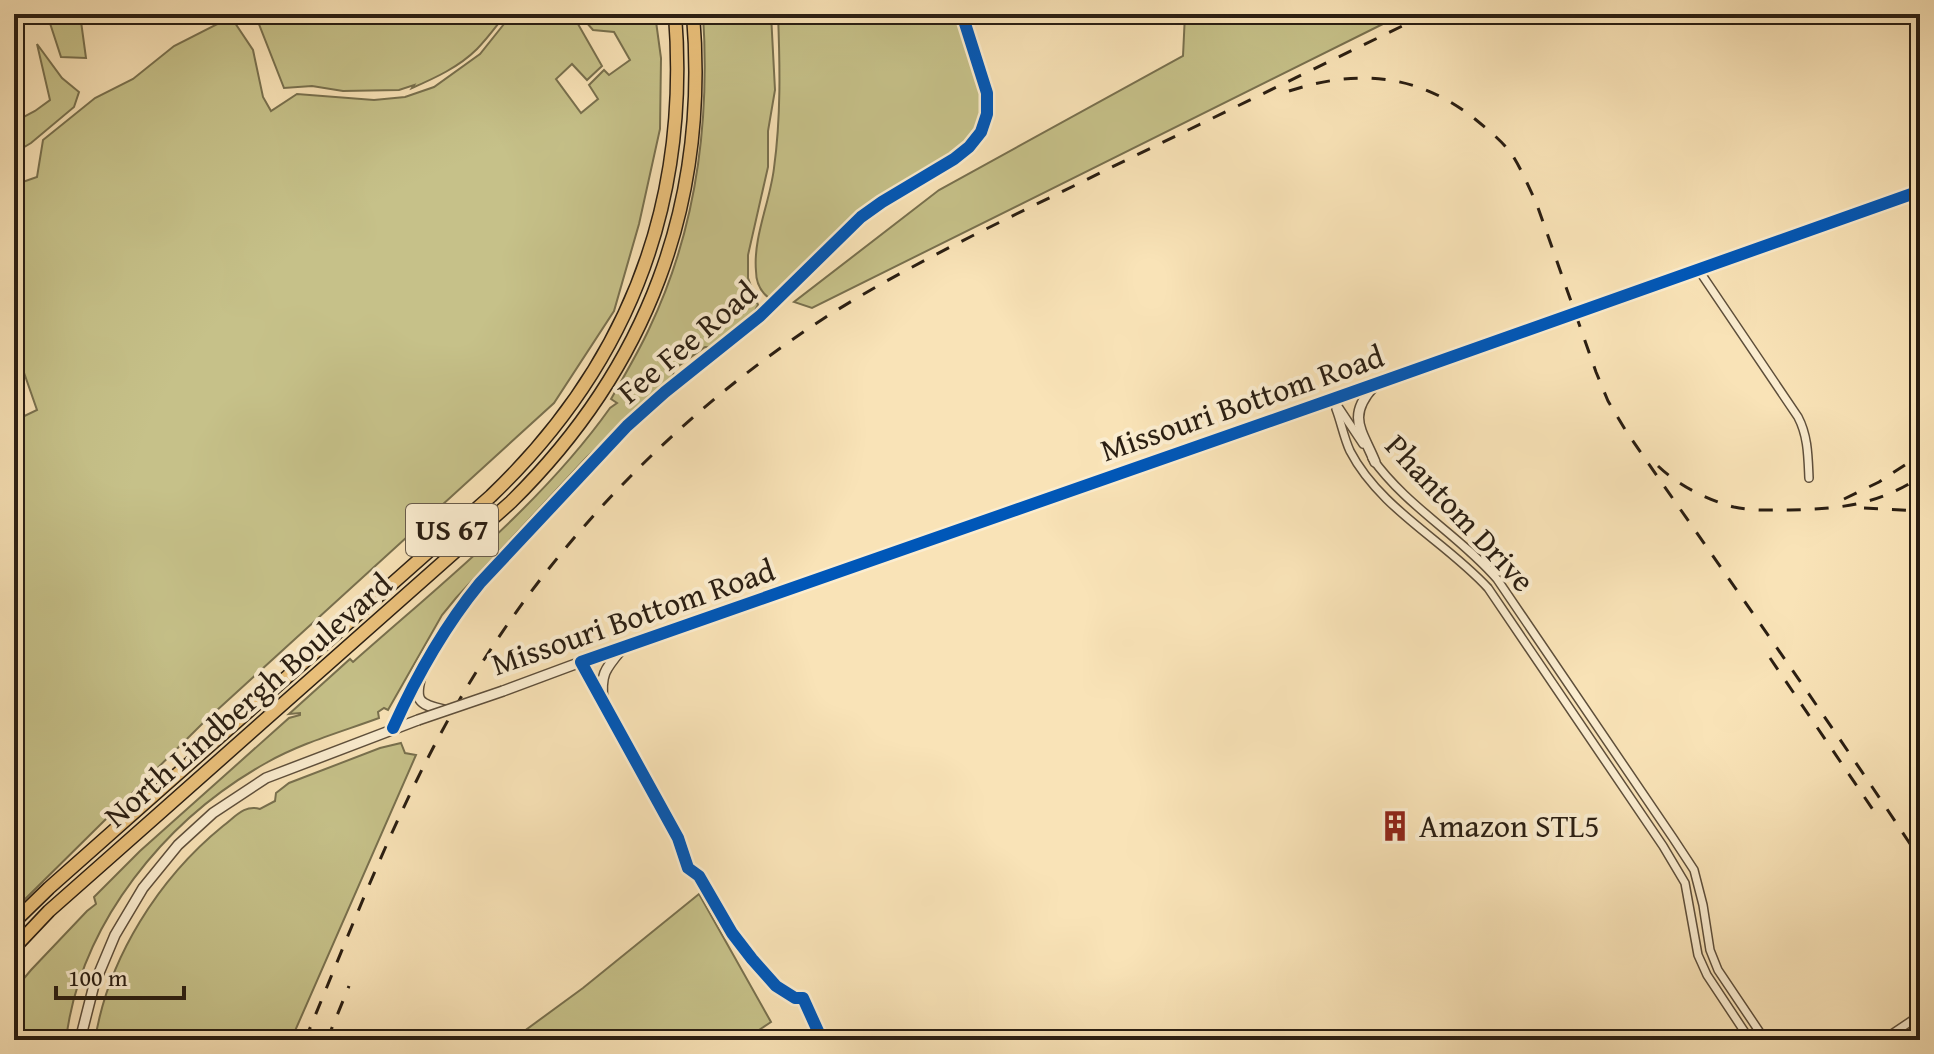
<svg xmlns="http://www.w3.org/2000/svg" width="1934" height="1054" font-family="'Gentium Book Plus',serif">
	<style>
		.green { fill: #c6c189; stroke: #78704e; stroke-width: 2 }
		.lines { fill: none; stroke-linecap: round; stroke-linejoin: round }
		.minor-casing { stroke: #5e4f3b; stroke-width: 10 }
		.tertiary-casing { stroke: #5e4f3b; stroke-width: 12 }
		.trunk-casing { stroke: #2a1e12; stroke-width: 15 }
		.minor { stroke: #fbedd0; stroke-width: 7 }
		.tertiary { stroke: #fbedd0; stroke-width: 9 }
		.trunk { stroke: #ecc27c; stroke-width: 12 }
		.rail { stroke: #2a1e12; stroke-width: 3; stroke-dasharray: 14 14; stroke-linecap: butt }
		.tertiary-bridge-casing { stroke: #5e4f3b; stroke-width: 12; stroke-linecap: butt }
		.tertiary-bridge { stroke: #fbedd0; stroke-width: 9 }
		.cycleway-casing { stroke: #fbedd0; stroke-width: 17 }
		.cycleway { stroke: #0057b8; stroke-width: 12 }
		.labels { text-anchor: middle; stroke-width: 8; stroke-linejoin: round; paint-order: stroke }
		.shield { fill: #fbedd0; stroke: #695c4b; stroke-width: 2 }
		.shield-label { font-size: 30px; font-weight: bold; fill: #2a1e12 }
		.street-label { font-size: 32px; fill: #2a1e12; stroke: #fbedd0 }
		.poi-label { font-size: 32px; fill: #2a1e12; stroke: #fbedd0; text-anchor: start }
	</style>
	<rect width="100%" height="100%" fill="#f9e3b7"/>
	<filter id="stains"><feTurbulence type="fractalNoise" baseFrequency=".0025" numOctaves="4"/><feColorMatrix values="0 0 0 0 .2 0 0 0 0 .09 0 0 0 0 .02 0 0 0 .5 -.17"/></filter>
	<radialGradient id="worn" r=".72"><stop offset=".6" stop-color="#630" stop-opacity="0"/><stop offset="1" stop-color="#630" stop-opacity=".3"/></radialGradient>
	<g class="green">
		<polygon points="47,14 80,14 86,58 61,57"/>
		<path d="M255,14H290L296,21L307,14H506C497,25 488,38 477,49C459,67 435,78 412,88L414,85L399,90L343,91L312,86L284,88Z"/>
		<polygon points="512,14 570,14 578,24 602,66 587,80 572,64 556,79 581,113 598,99 589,85 604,70 609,75 630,60 614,32 593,30 579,14 655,14 661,58 660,129 639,224 614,311 554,403 204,722 14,910 14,421 37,410 14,344 14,185 37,177 43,140 95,98 133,79 174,46 231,17 253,50 263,97 271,111 297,94 374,100 405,97 434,87 480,54"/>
		<path d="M703,14H771L775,90L768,131V167L748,255V278L758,305L753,314L714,348L705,347L673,370L674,377L587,457L456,598L442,615L388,710L384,708L378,712L379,718C341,732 301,743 266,763C166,819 80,923 66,1040H14V990L31,970L87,911L96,904L94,897L140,851L289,718L300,715V713L289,714L350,659L353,662C442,583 541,505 610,408L617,403L611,399C624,376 638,353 649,329C696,231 710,122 703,14Z"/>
		<path d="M778,14H956C969,46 990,84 979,120C971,147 933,163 910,177C888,191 865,205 845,223C820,247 797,273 772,297L769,298C761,292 756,282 756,271C753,237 770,202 774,168C781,117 780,66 778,14Z"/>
		<polygon points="1185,14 1403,14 812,308 794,302 939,190 1183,56"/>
		<polygon points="37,44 62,78 79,92 74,107 31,143 14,153 14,122 35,111 50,100"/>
		<path d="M401,743L405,753L416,755L291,1040H95C108,958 159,878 223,826C235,817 245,804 260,809L275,801L276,793L289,783L380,748Z"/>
		<polygon points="699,894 771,1022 744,1040 512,1040 583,988"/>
	</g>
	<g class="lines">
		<defs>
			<g id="minor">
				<path d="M1698,269L1798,417C1808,436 1808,456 1809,478"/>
				<polyline points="1333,399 1363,444"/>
				<path d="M1336,409C1341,422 1344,438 1350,451C1380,509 1445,541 1488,588L1663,846L1685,883L1698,955L1707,975L1750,1040"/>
				<path d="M1372,458C1406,506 1459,535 1497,579L1673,838L1694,870L1703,905L1710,950L1718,970L1765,1040"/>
				<polyline points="581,662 678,838 688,868"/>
				<path d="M393,728C416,677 444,627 480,583L627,426L665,392L760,316L861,217L882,202L954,159L969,147L981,132L987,114V93L962,14"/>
				<polyline points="1883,1040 1920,1015"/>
			</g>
			<g id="tertiary">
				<path d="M1374,386C1346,417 1362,430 1375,462"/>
				<path d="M422,672C414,700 417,704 444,710"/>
				<polyline points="503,691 589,659 1333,399 1920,191"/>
				<path d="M603,701C600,675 605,669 621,650"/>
				<polyline points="80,1040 94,985 115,935 143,888 178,845 213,813 266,778 418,720"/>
			</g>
			<g id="trunk">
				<path d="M14,922L49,888L491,496C629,364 690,204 675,14"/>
				<path d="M14,948L49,911L109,858L511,502C647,368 709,204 693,14"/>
			</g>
		</defs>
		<use href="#minor" class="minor-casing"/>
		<use href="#tertiary" class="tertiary-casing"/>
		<use href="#trunk" class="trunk-casing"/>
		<use href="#minor" class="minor"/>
		<use href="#tertiary" class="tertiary"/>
		<use href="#trunk" class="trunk"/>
		<g class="rail">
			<path d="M1289,91C1357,69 1417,73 1475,119C1487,129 1501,140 1511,153C1521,168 1528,186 1536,202L1596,372L1608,401L1626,431C1724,573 1825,714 1920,859"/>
			<path d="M1658,466C1678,485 1707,500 1734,507C1752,511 1772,510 1790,510C1839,509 1878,505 1920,477"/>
			<polyline points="1844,499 1879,482 1920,455"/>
			<polyline points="1864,508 1920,511"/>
			<polyline points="1770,658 1880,820"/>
			<path d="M305,1040C358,913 406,783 480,666C569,524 695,399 837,310C925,256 1020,213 1112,167C1217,116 1322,65 1427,14"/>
			<polyline points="327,1040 349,986"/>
		</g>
		<defs>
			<polyline id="tertiary-bridge" points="418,720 503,691"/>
		</defs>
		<use href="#tertiary-bridge" class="tertiary-bridge-casing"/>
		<use href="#tertiary-bridge" class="tertiary-bridge"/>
		<defs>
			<g id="cycleway">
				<path d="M393,728C416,677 444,627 480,583L627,426L665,392L760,316L861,217L882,202L954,159L969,147L981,132L987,114V93L962,14"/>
				<polyline points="822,1040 803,998 795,998 776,986 752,959 732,933 699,876 688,868 678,838 581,662 1333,399 1920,191"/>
			</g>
		</defs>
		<use href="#cycleway" class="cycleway-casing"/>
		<use href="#cycleway" class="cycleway"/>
	</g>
	<defs>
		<symbol id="building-bare" viewBox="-9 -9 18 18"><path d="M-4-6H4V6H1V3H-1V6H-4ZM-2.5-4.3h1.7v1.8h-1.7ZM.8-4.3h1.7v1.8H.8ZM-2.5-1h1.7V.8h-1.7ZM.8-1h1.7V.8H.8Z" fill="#8f2418" stroke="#fbedd0" stroke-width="2.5" paint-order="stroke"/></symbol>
	</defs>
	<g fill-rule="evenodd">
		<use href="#building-bare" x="1373" y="804" width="44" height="44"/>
	</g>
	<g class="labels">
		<rect class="shield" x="406" y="504" width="92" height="52" rx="6"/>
		<g class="shield-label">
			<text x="452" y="540">US 67</text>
		</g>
		<g class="street-label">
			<text transform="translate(687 342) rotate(-40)" y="11">Fee Fee Road</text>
			<text transform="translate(1242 403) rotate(-19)" y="11">Missouri Bottom Road</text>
			<text transform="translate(1460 513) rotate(47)" y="11">Phantom Drive</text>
			<text transform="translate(633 617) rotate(-19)" y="11">Missouri Bottom Road</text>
			<text transform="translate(248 700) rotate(-41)" y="11">North Lindbergh Boulevard</text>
		</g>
		<g class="poi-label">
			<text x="1419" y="837">Amazon STL5</text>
		</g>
	</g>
	<rect width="1934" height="1054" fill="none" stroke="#f9e3b7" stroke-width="48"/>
	<rect x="16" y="16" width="1902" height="1022" fill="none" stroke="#2a1e12" stroke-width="4"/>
	<rect x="24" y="24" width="1886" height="1006" fill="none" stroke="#2a1e12" stroke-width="2"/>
	<path d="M56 986v12h128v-12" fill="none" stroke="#2a1e12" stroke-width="4"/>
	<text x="68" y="986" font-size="24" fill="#2a1e12" stroke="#fbedd0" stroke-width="6" paint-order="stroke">100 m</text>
	<rect width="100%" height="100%" filter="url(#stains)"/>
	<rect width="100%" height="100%" fill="url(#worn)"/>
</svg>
